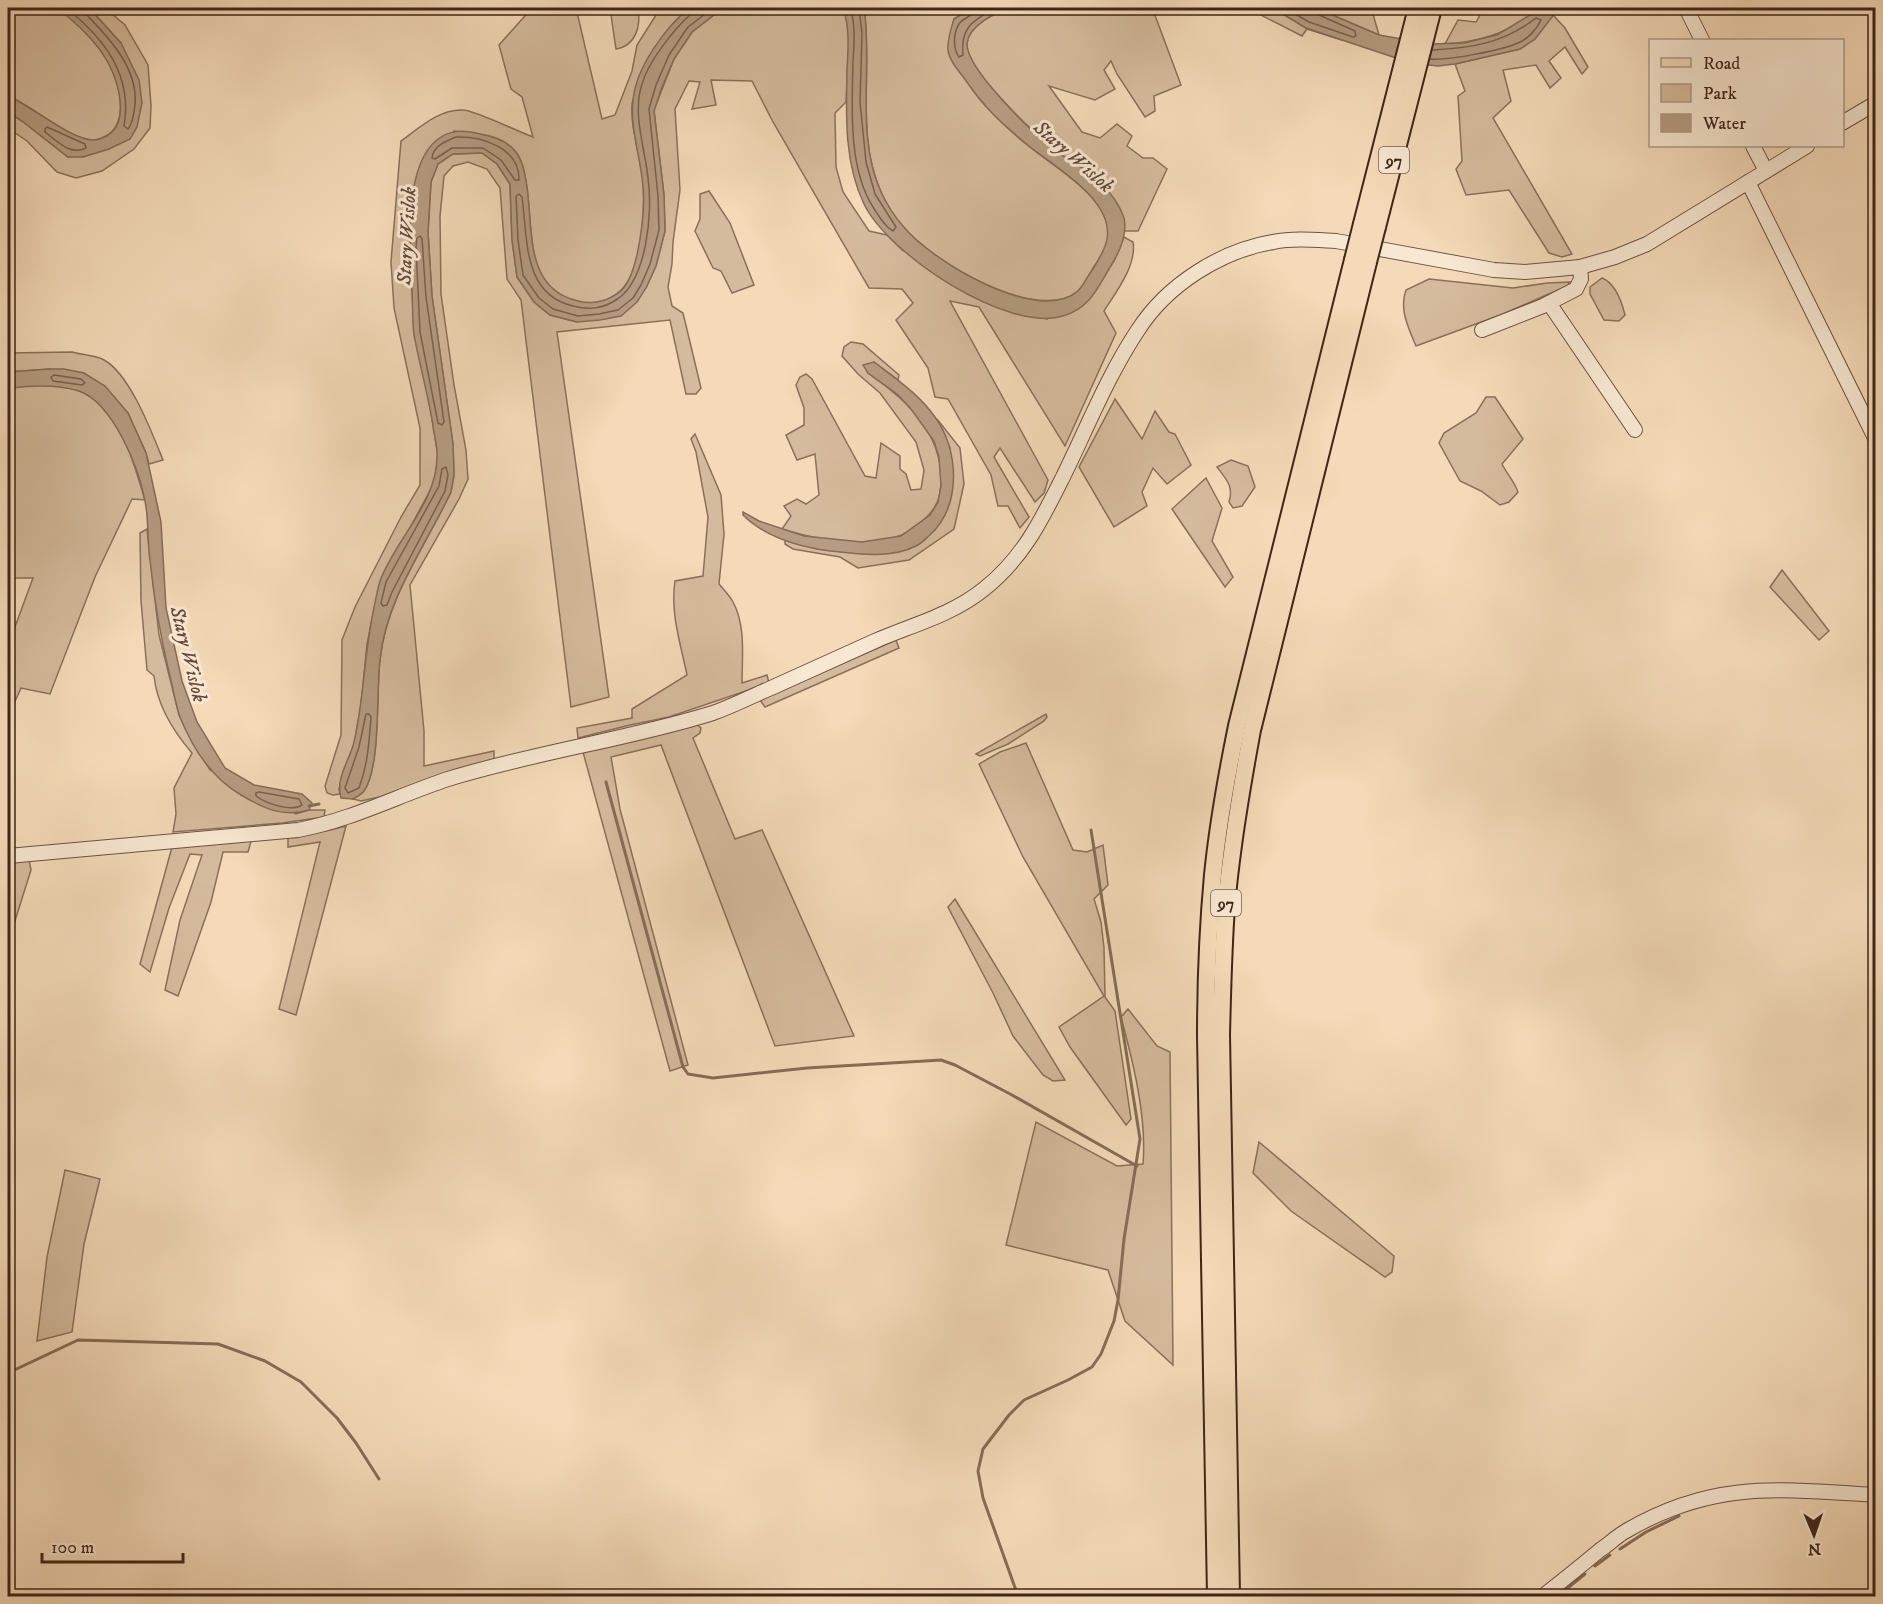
<svg xmlns="http://www.w3.org/2000/svg" width="1883" height="1604" font-family="'IM FELL DW Pica',serif">
	<style>
		.green { fill: #d5bb9d; stroke: #8a705c; stroke-width: 1.5 }
		.water { fill: #b69c82; stroke: #866c58; stroke-width: 1.5 }
		.lines { fill: none; stroke-linecap: round; stroke-linejoin: round }
		.shore { stroke: #7a604e; stroke-width: 1.5 }
		.stream { stroke: #866c58; stroke-width: 3 }
		.minor-casing { stroke: #6c5242; stroke-width: 16 }
		.major-casing { stroke: #3f251a; stroke-width: 20 }
		.minor { stroke: #f8e7d1; stroke-width: 14 }
		.major { stroke: #f4dab8; stroke-width: 16 }
		.major-bridge-casing { stroke: #3f251a; stroke-width: 20; stroke-linecap: butt }
		.major-bridge { stroke: #f4dab8; stroke-width: 16 }
		.labels { text-anchor: middle; stroke-width: 6; stroke-linejoin: round; paint-order: stroke }
		.shield { fill: #f8e7d1; stroke: #765f51; stroke-width: 1.5 }
		.shield-label { font-size: 16px; font-weight: bold; fill: #3f251a }
		.water-label { font-size: 20px; font-style: italic; fill: #634939; stroke: #f8e7d1 }
	</style>
	<rect width="100%" height="100%" fill="#f4dab8"/>
	<filter id="stains"><feTurbulence type="fractalNoise" baseFrequency=".00333" numOctaves="4"/><feColorMatrix values="0 0 0 0 .2 0 0 0 0 .09 0 0 0 0 .02 0 0 0 .5 -.17"/></filter>
	<radialGradient id="worn" r=".72"><stop offset=".6" stop-color="#630" stop-opacity="0"/><stop offset="1" stop-color="#630" stop-opacity=".3"/></radialGradient>
	<g class="green">
		<path d="M8,8C17,8 51,5 58,8C71,14 104,52 111,65C120,86 129,123 106,136C102,138 97,140 93,140C70,140 31,105 8,96Z"/>
		<polygon points="89,8 105,8 125,25 148,65 151,106 150,128 134,149 102,171 76,178 57,172 27,141 8,128 8,112 22,121 68,157 130,138 121,43"/>
		<path d="M532,8H576L602,119L615,115L632,71L637,45L656,15L663,8H690C662,29 653,51 640,83C638,89 633,97 632,104C630,128 641,157 643,181C645,209 643,269 621,290C610,301 593,305 579,302C567,299 555,295 547,285C529,264 531,215 527,188C525,176 523,159 514,150C498,134 476,134 454,131L412,202L410,247L414,333L428,395L438,456L434,483L412,524L375,605L367,644L361,705L354,745L343,772L339,789L340,794L333,795L327,793L325,786L341,735L342,640L355,607L401,517L420,485V428L394,308L391,262L401,141C419,128 439,109 463,110C474,110 519,132 533,137L522,97L511,89L499,45Z"/>
		<path d="M610,8H638C641,26 636,46 616,49Z"/>
		<path d="M723,8H843C854,36 847,72 846,102L835,113L836,167L843,192L869,231L887,235L902,250L1047,319L1114,261L1124,237L1133,242C1137,265 1116,292 1104,311L1116,333L1065,446L979,307L950,301L1048,480L1044,493L1035,502L1000,448L994,457L1029,517L1020,528L1008,506H998L991,475L948,399L935,397L928,368L896,320L913,303L902,289L869,288L773,122L752,81L711,80L716,105L692,109L700,82L689,81L675,109L680,190L673,242L672,264L668,287L672,306L683,313L701,388L696,394H686L670,320L557,332L609,697L571,707L521,300L507,279L500,188L487,169L468,162L453,166L444,176L440,216L441,294L454,385L466,450L468,479L459,499L410,585L424,731V766L494,751V762L403,792L361,801L353,799C356,797 362,794 364,791C381,767 376,692 380,660C386,599 425,547 451,492L454,475L453,444L432,296L428,232L431,182L438,164L453,154L482,153L497,164L510,184L512,240L517,277L534,302L550,315L577,322L646,288L656,266L665,231L664,195L654,110L674,59L692,32Z"/>
		<path d="M864,8H972L954,19C958,34 965,79 972,89C987,110 1007,128 1026,144C1052,166 1100,191 1108,226C1111,241 1101,257 1093,268C1089,275 1084,286 1078,291C1037,325 930,260 902,226C895,217 886,203 881,192C855,135 873,67 864,8Z"/>
		<path d="M1011,8H1156L1153,10L1181,85L1154,96L1155,111L1145,117L1117,74L1111,61L1104,70L1115,89L1095,100L1049,86L1082,132L1100,138L1117,124L1132,136L1127,146L1143,158H1153L1167,169L1138,231H1124C1124,215 1112,196 1101,183C1088,168 1068,161 1053,148C1032,131 966,70 967,44C968,26 996,12 1011,8Z"/>
		<polygon points="1247,8 1273,8 1306,28 1342,40 1307,29 1302,36"/>
		<polygon points="1316,8 1368,8 1373,14 1379,35"/>
		<path d="M1484,8H1539C1513,32 1480,42 1445,44L1458,20L1476,22Z"/>
		<polygon points="1553,15 1565,28 1588,67 1582,74 1565,47 1549,61 1561,78 1550,88 1536,65 1503,70 1511,101 1493,118 1572,254 1562,257 1549,253 1509,190 1466,195 1456,169 1462,161 1458,96 1465,91 1455,64 1520,49 1535,39"/>
		<polygon points="709,191 730,223 754,285 732,293 721,271 713,268 695,231 700,219 700,194"/>
		<path d="M1602,278C1615,283 1622,303 1625,315L1619,321L1604,320L1590,294V287Z"/>
		<path d="M1429,279L1513,288L1547,283L1570,282L1567,286L1503,314L1416,346C1408,327 1399,309 1406,290Z"/>
		<path d="M851,342L863,344L899,375L898,380L874,362L868,373C883,384 898,394 910,408C927,426 939,447 941,473C942,496 938,510 918,524C913,528 906,534 899,536C863,549 818,540 782,529L791,516L784,506L797,499L806,504L819,495L815,454L797,460L786,435L804,425V408L796,385L800,377L806,374L812,379L865,476L876,478L881,443L900,456V469L906,474L911,490L921,489L924,470L916,442L880,393L858,374L842,356L844,347Z"/>
		<path d="M72,352C82,355 95,355 104,360C130,374 152,433 163,460L149,464L146,453L128,413L50,369L8,372V353Z"/>
		<path d="M39,384C52,386 69,386 80,391C122,408 133,463 145,500L132,499L95,577L50,694L21,688L8,717V646L33,578H8V391L11,388Z"/>
		<path d="M1486,397H1495L1523,439L1502,464C1507,474 1514,481 1518,492L1509,502L1500,505L1481,491L1460,481L1439,443L1444,433L1476,413Z"/>
		<polygon points="1115,399 1142,439 1155,411 1169,432 1175,434 1191,465 1167,484 1153,468 1142,492 1147,506 1114,527 1079,467"/>
		<polygon points="937,419 960,448 964,484 954,529 909,560 858,568 840,557 793,549 785,544 785,539 817,549 870,553 898,552 935,530 950,448"/>
		<path d="M695,434L721,495L724,534L719,584C724,590 730,596 733,602C746,626 742,657 742,683L767,675L769,683L669,717L630,725L578,738L577,728L632,718V709L687,675C681,645 670,613 675,581L703,576L708,517L696,452L691,439Z"/>
		<path d="M1231,460L1248,466L1255,487L1242,506L1233,508L1229,502C1234,486 1226,479 1217,467Z"/>
		<polygon points="1206,478 1222,508 1212,541 1233,577 1225,587 1172,509"/>
		<path d="M147,529L159,635L179,715L191,740L210,770L296,814L309,810H325L324,817L282,823L173,832L176,814L174,788L192,753C173,731 157,705 154,676L147,670L141,601L140,533Z"/>
		<polygon points="1782,570 1829,631 1819,640 1770,587"/>
		<polygon points="896,640 899,648 765,707 760,700"/>
		<polygon points="1046,714 1047,717 1044,721 1008,744 980,756 976,754"/>
		<polygon points="695,723 701,728 700,733 693,738 735,839 762,830 854,1036 775,1046 661,745 611,757 620,809 688,1065 670,1071 583,752"/>
		<polygon points="1026,743 1073,850 1087,852 1103,845 1108,885 1094,899 1101,922 1104,948 1105,997 1115,1011 1131,1119 1126,1125 1070,1047 1059,1027 1104,996 1023,857 979,764 1000,752"/>
		<polygon points="346,826 296,1015 279,1009 320,842 288,847 288,835 326,831"/>
		<polygon points="252,838 248,852 223,852 211,902 178,996 165,990 180,920 202,855 190,854 169,908 150,972 140,964 172,847"/>
		<polygon points="29,859 31,870 8,943 8,861"/>
		<polygon points="955,899 1065,1080 1053,1081 1043,1075 1013,1036 993,993 948,907"/>
		<path d="M1128,1009L1157,1046L1170,1052L1173,1365L1125,1321L1108,1270L1006,1245L1036,1122L1117,1166L1143,1164C1147,1117 1133,1062 1121,1017Z"/>
		<polygon points="1259,1142 1394,1256 1392,1272 1385,1277 1291,1211 1253,1173"/>
		<polygon points="65,1170 100,1179 84,1244 72,1332 37,1341 47,1257"/>
	</g>
	<g class="water">
		<path d="M57,8H89L121,43L139,80L142,103L137,127L130,139L109,149L83,157H68L22,121L8,112V96C30,105 71,140 93,140C102,140 112,134 116,127C121,119 121,109 120,100C115,59 88,32 57,8Z"/>
		<path d="M690,8H723L692,32L674,59L662,87L654,111L664,195L665,231L656,266L646,288L637,302L621,316L600,320L577,322L550,315L534,302L517,277L512,240L510,184L497,164L482,153L453,154L438,164L431,182L428,232L432,296L453,444L454,475L451,492C425,547 386,598 380,660C376,692 381,767 364,791C362,794 356,797 353,799L341,798C335,778 350,760 354,742C364,699 364,655 373,613C375,602 377,591 380,581C395,540 437,503 437,457C438,447 434,436 433,425C428,395 420,366 414,335C412,321 413,305 412,290C410,251 403,166 437,140C450,129 465,130 480,134C493,136 506,140 515,151C523,160 525,175 527,187C533,231 525,289 578,301C593,305 609,301 621,291C630,282 634,267 637,255C642,231 646,203 642,178C639,153 630,125 633,100C636,68 665,27 690,8Z"/>
		<path d="M843,8H864C873,67 855,135 881,192C886,203 895,217 903,226C930,260 1038,326 1078,291C1083,286 1087,277 1091,272C1097,262 1105,251 1107,239C1114,200 1055,167 1029,146C1018,137 1006,127 995,116C984,105 973,91 964,78C958,70 949,60 948,50C947,40 951,29 954,19L972,8H1011C996,12 969,25 967,43C965,68 1034,134 1054,150C1069,161 1085,168 1099,181C1108,190 1120,205 1124,218C1128,236 1118,255 1109,269C1096,291 1089,308 1063,316C1007,333 888,254 864,204C844,163 846,114 847,70C848,50 850,27 843,8Z"/>
		<polygon points="1273,8 1316,8 1379,35 1431,44 1464,43 1497,35 1530,15 1539,8 1559,8 1535,39 1520,49 1455,64 1438,66 1411,63 1306,28"/>
		<path d="M874,362C896,379 919,394 935,417C959,450 962,505 930,535C926,538 921,544 916,546C891,559 857,554 830,551C800,547 765,537 743,515V512L759,521L804,536L862,542L901,536L930,515L938,502L941,486L939,457L934,441L911,409L897,394L868,373L863,365Z"/>
		<path d="M50,369H64L84,373L105,386L128,413L146,453L161,522L166,608L182,681L197,722L225,768L254,785L302,794L312,803L309,810C283,818 263,808 241,795C212,778 192,747 180,717C175,703 173,687 169,672C160,635 154,598 150,560C147,540 149,520 145,501C139,468 113,403 79,391C57,384 34,385 11,388L8,391V372Z"/>
	</g>
	<g class="lines">
		<g class="shore">
			<path d="M66,8C104,38 133,75 124,126L128,129C132,124 133,118 134,112C142,72 111,40 86,14L85,8"/>
			<path d="M693,8L691,14C674,29 648,62 642,84C632,114 645,148 648,178C653,212 647,281 616,300C602,309 589,310 573,306C522,294 528,238 522,197L519,194L516,196L518,240L523,275L539,298L553,309L578,316L599,314L618,310L633,298L641,285L650,264L659,230L658,196L649,109L656,85L669,55L688,27L713,8"/>
			<path d="M850,8C856,24 854,45 853,62C852,107 848,168 873,207C879,216 884,226 893,231L896,227L875,194L866,162L860,102L862,33L859,8"/>
			<path d="M975,8C973,18 963,17 959,24C953,33 953,49 959,57L963,55C960,27 973,21 995,8"/>
			<polyline points="1285,8 1309,22 1353,37 1356,36 1355,31 1319,15 1316,8"/>
			<path d="M1430,59C1446,61 1503,50 1518,43C1528,39 1537,29 1541,20L1536,18C1504,43 1472,48 1432,50"/>
			<path d="M47,127L85,144L86,148C71,156 58,142 45,132V129Z"/>
			<path d="M456,137C482,136 520,148 519,180H515L501,160L483,148H452L435,159L432,158C433,146 446,141 456,137Z"/>
			<polygon points="420,236 422,239 426,297 444,422 442,425 438,423 420,332 416,247 417,238"/>
			<polygon points="54,375 81,379 85,383 82,385 53,381 51,377"/>
			<polygon points="446,467 448,475 445,491 392,592 387,605 383,606 381,603 386,582 439,486 442,469"/>
			<path d="M366,714H369L371,717C369,742 368,764 359,788L348,793L345,788L359,747Z"/>
			<path d="M259,792L299,799L302,805C291,812 267,804 256,796V793Z"/>
		</g>
		<g class="stream">
			<polyline points="606,782 683,1067 688,1074 713,1078 807,1068 941,1060 955,1065 1012,1095 1137,1166"/>
			<polyline points="309,806 319,804"/>
			<polyline points="8,1373 78,1340 218,1344 265,1361 301,1382 337,1418 356,1443 379,1479"/>
			<polyline points="8,1507 13,1511 8,1533"/>
			<polyline points="1620,1549 1646,1532 1679,1516"/>
			<polyline points="1595,1566 1610,1555"/>
			<polyline points="1559,1595 1585,1574"/>
			<polyline points="1018,1596 983,1498 978,1471 983,1449 1009,1415 1024,1400 1068,1380 1092,1367 1101,1354 1114,1321 1118,1300 1124,1239 1140,1139 1091,830"/>
		</g>
		<defs>
			<g id="minor">
				<polyline points="1686,8 1702,40"/>
				<polyline points="1842,123 1876,103"/>
				<polyline points="1753,146 1766,171"/>
				<polyline points="1748,182 1876,440"/>
				<polyline points="1549,303 1635,430"/>
				<polyline points="1482,330 1543,306 1576,289 1581,279 1580,267"/>
				<path d="M8,856L298,830C351,820 397,796 448,779C535,752 626,740 713,713C733,706 752,696 771,688C806,672 840,657 875,641C912,625 952,615 984,589C1023,558 1041,521 1063,477C1087,428 1108,375 1138,330C1167,285 1220,251 1273,242C1294,238 1315,240 1336,241L1494,270L1525,272L1580,267L1615,257L1647,244L1807,146"/>
				<path d="M1543,1596C1562,1581 1581,1566 1600,1550C1609,1544 1617,1536 1626,1531C1713,1480 1780,1489 1876,1495"/>
			</g>
			<g id="major">
				<polyline points="1362,224 1417,8"/>
				<polyline points="1377,227 1433,8"/>
				<path d="M1216,1596L1206,1036C1206,982 1208,929 1213,875C1218,825 1227,775 1237,726L1353,260"/>
				<path d="M1231,1596L1221,1035C1222,992 1223,949 1226,907C1231,847 1241,789 1252,730L1368,262"/>
			</g>
		</defs>
		<use href="#minor" class="minor-casing"/>
		<use href="#major" class="major-casing"/>
		<use href="#minor" class="minor"/>
		<use href="#major" class="major"/>
		<defs>
			<g id="major-bridge">
				<polyline points="1353,260 1362,224"/>
				<polyline points="1368,262 1377,227"/>
			</g>
		</defs>
		<use href="#major-bridge" class="major-bridge-casing"/>
		<use href="#major-bridge" class="major-bridge"/>
	</g>
	<g class="labels">
		<g class="shield">
			<rect x="1379" y="147" width="30" height="26" rx="4.5"/>
			<rect x="1211" y="890" width="30" height="26" rx="4.5"/>
		</g>
		<g class="shield-label">
			<text x="1394" y="166">97</text>
			<text x="1226" y="909">97</text>
		</g>
		<g class="water-label">
			<text transform="translate(1074 156) rotate(41)" y="7">Stary Wislok</text>
			<text transform="translate(406 236) rotate(-87)" y="7">Stary Wislok</text>
			<text transform="translate(189 654) rotate(76)" y="7">Stary Wislok</text>
		</g>
	</g>
	<rect width="1883" height="1604" fill="none" stroke="#f4dab8" stroke-width="30"/>
	<rect x="9" y="9" width="1865" height="1586" fill="none" stroke="#3f251a" stroke-width="3"/>
	<rect x="15" y="15" width="1853" height="1574" fill="none" stroke="#3f251a" stroke-width="1.5"/>
	<rect x="1649" y="39" width="195" height="108" fill="#f8e7d1" stroke="#ae9988" stroke-width="1.5"/>
	<rect x="1661" y="58" width="30" height="9" fill="#f4dab8" stroke="#ae9988" stroke-width="1.5"/>
	<text x="1703" y="69" font-size="18" fill="#3f251a">Road</text>
	<rect x="1661" y="84" width="30" height="18" fill="#d5bb9d" stroke="#ae9988" stroke-width="1.5"/>
	<text x="1703" y="99" font-size="18" fill="#3f251a">Park</text>
	<rect x="1661" y="114" width="30" height="18" fill="#b69c82" stroke="#ae9988" stroke-width="1.5"/>
	<text x="1703" y="129" font-size="18" fill="#3f251a">Water</text>
	<g transform="translate(1814 1535) rotate(178)" stroke="#f8e7d1" stroke-width="4.5" paint-order="stroke">
	<path d="M0-4.5L10 22L0 15L-10 22Z" fill="#3f251a"/>
	<text y="-9" font-size="16" font-weight="bold" text-anchor="middle" fill="#3f251a">N</text>
	</g>
	<path d="M42 1553v9h141v-9" fill="none" stroke="#3f251a" stroke-width="3"/>
	<text x="51" y="1553" font-size="18" fill="#3f251a" stroke="#f8e7d1" stroke-width="4.5" paint-order="stroke">100 m</text>
	<rect width="100%" height="100%" filter="url(#stains)"/>
	<rect width="100%" height="100%" fill="url(#worn)"/>
</svg>
